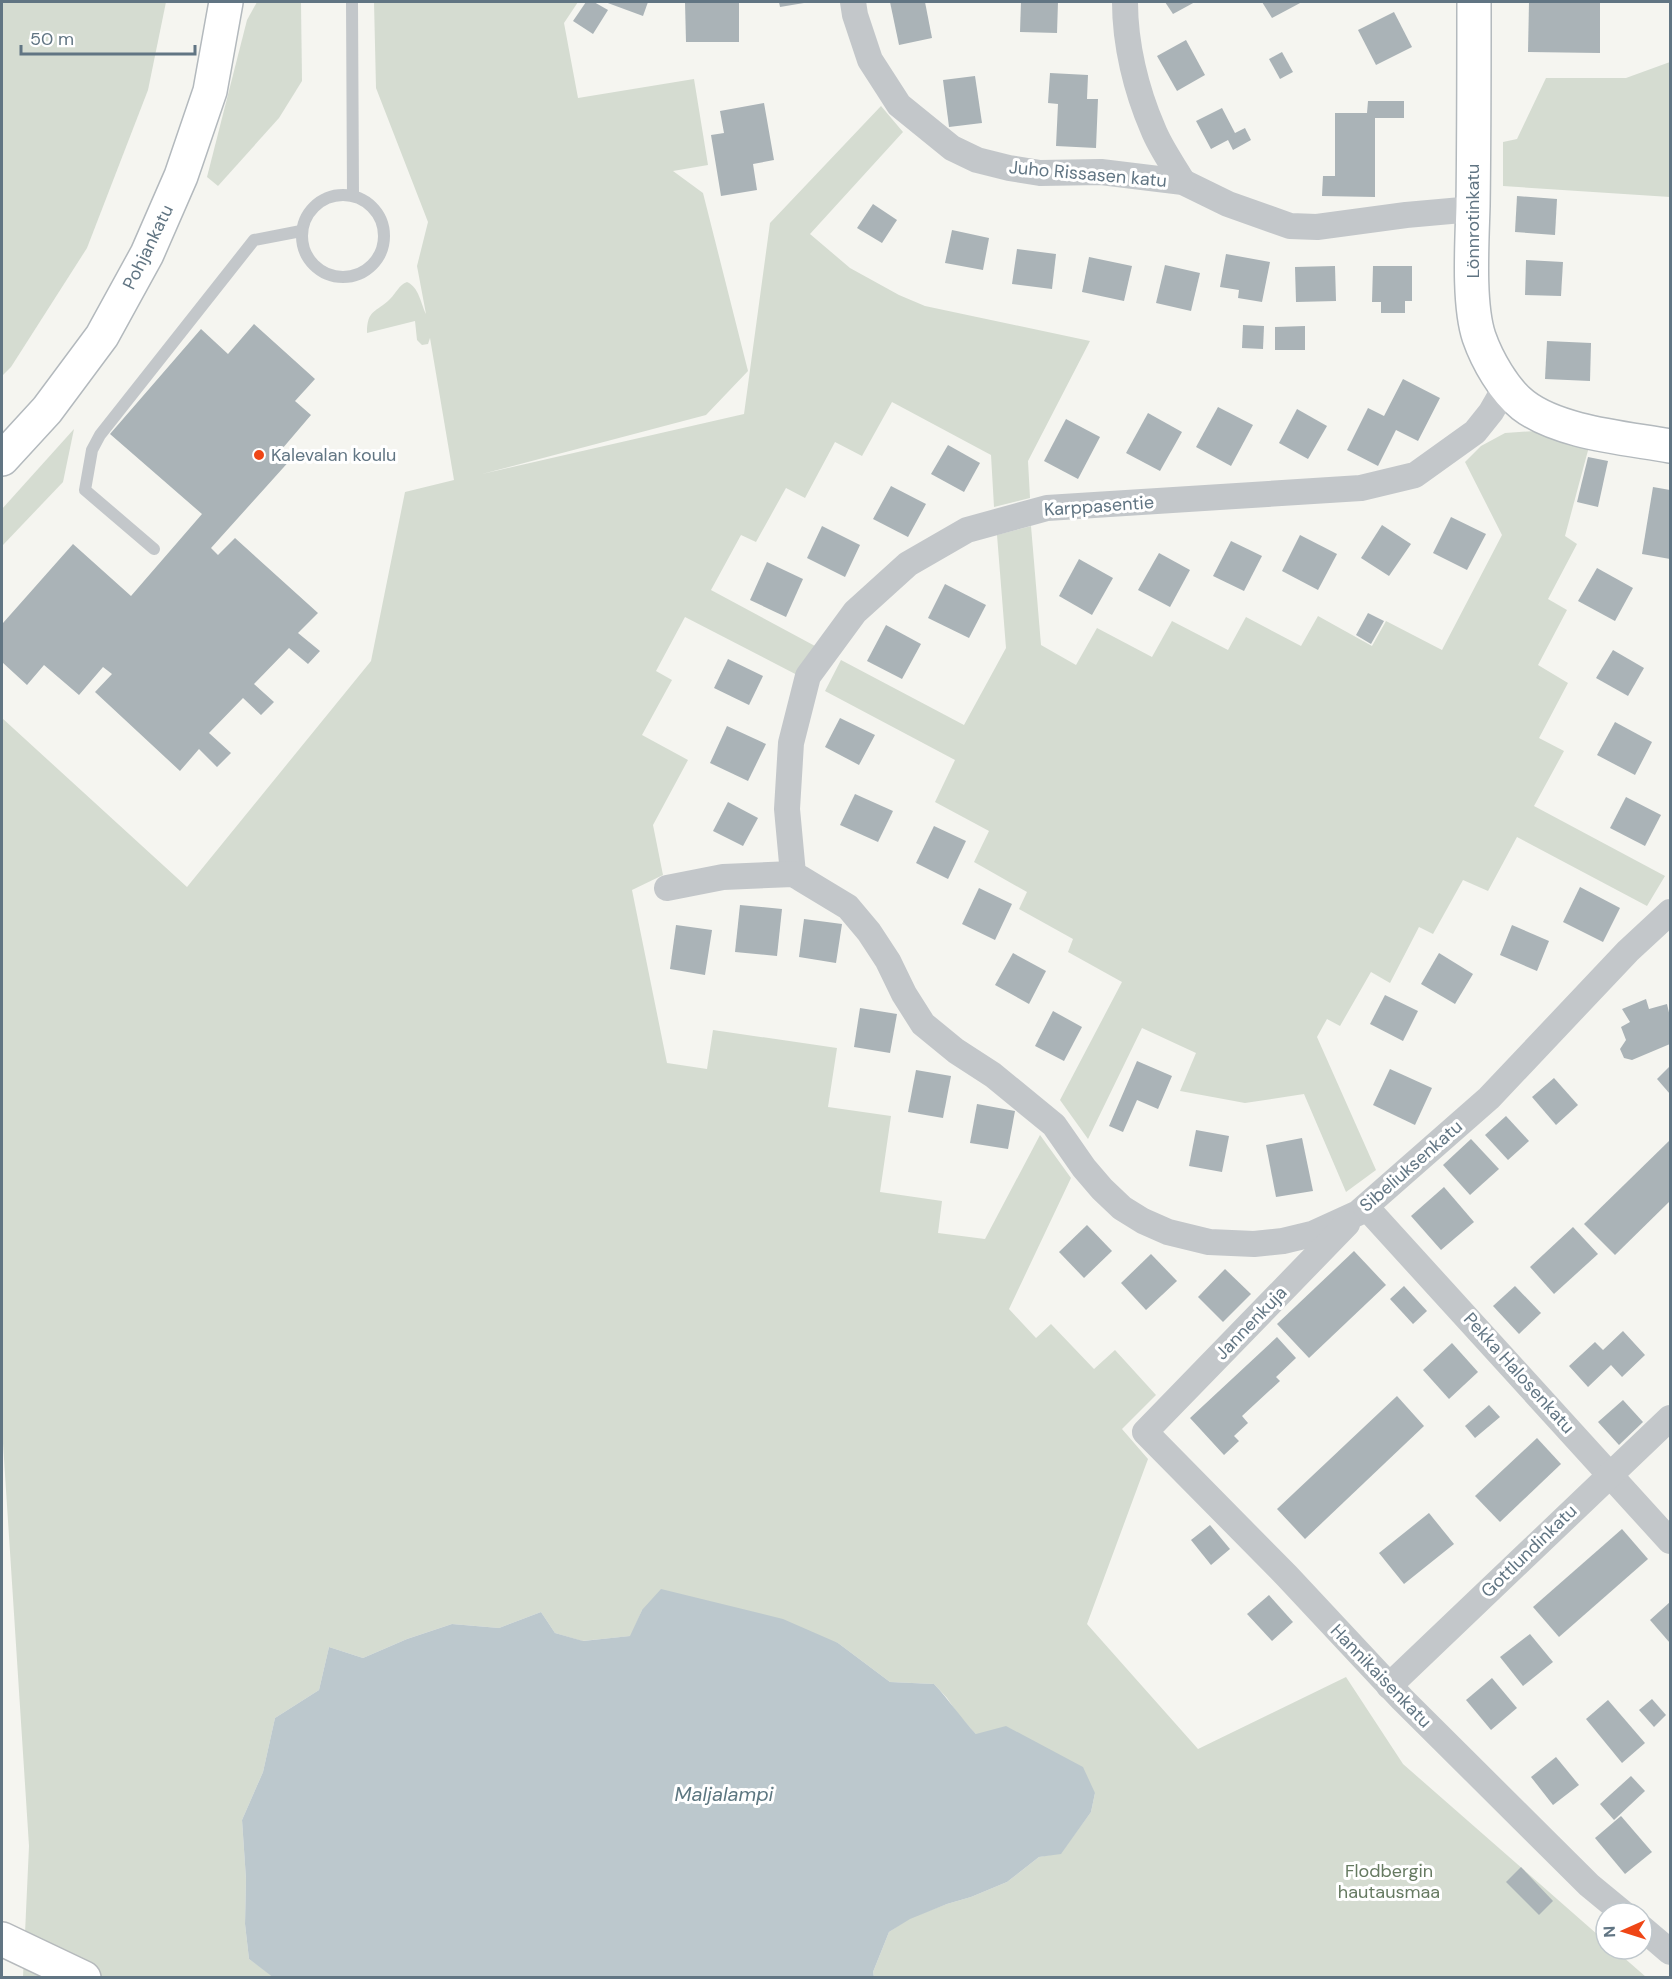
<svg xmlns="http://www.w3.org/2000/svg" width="1672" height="1979" font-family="'DM Sans',sans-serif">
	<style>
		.green { fill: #d5dcd1 }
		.water { fill: #bcc8cd }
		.building { fill: #aab3b7 }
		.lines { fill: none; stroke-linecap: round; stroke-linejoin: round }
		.secondary-casing { stroke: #b3b9bd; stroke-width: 36 }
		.highway-casing { stroke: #b5b9bc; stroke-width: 36 }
		.lane { stroke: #c3c7ca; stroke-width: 12 }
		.street { stroke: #c3c7ca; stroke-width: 26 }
		.secondary { stroke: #fff; stroke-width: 33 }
		.highway { stroke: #fff; stroke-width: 33 }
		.poi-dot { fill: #ef4616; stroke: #fff; stroke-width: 2 }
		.labels { text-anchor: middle; stroke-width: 6; stroke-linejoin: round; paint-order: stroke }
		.street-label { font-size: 18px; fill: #617583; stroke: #fff }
		.poi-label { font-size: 18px; fill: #617583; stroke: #fff; text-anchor: start }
		.park-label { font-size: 18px; fill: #667a61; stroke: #fff }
		.water-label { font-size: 20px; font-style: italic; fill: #5d7781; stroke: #fff }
	</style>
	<rect width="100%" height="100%" fill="#f5f5f0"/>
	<g class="green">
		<polygon points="2,2 166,2 148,90 87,248 11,367 2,376"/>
		<polygon points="257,2 301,2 302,81 279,118 218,186 207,177 247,20"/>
		<path d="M374,2H578L564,23L578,98L694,79L708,165L673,171L703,193L748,371L706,415L482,474L744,414L770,223L881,106L903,132L810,234L850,268L899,295L925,306L1090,341L1028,461L1030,498L994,507L991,455L892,402L862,456L835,442L805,498L786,488L756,542L741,535L711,590L815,646L801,677L685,617L656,671L672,680L642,735L688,760L653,825L663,875L632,890L667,1063L707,1069L713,1030L837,1048L828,1107L891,1116L880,1192L942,1201L938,1233L985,1239L1040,1135L1071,1178L1009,1309L1036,1338L1051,1324L1094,1369L1115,1350L1156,1395L1122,1429L1148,1459L1087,1624L1198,1749L1346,1677L1403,1764L1606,1942V1949H1614L1646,1977H874L873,1972L889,1932L910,1918L947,1904L971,1897L1007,1882L1039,1857L1061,1853L1091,1812L1095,1793L976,1734L960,1717L947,1698L934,1684L890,1682L838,1643L642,1610L631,1636L582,1641L555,1633L541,1612L499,1628L452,1624L407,1639L363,1658L329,1647L319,1690L275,1718L263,1772L242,1820L246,1879L245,1924L249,1959L274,1977H23L29,1846L2,1428V718L187,887L371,661L405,492L454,480L430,338L428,344L422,345L417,340L415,321L367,333C367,309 376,313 390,299C396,293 399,285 407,282C419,287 421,304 426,314L417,266L428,222L376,88Z"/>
		<polygon points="1670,62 1670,197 1503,186 1503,142 1517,139 1546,78 1626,78"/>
		<polygon points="74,429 63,482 2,546 2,509"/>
		<polygon points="1535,431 1590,443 1565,536 1577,544 1548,599 1567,610 1538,665 1568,683 1539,738 1564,751 1534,806 1665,876 1647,906 1517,837 1488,891 1463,880 1433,934 1419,927 1390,983 1371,972 1340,1026 1327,1019 1317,1037 1376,1170 1346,1192 1304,1094 1245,1103 1180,1091 1196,1053 1142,1028 1088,1139 1060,1100 1122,982 1068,952 1073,939 1019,909 1027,892 974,862 989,831 935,802 955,760 825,691 841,660 964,725 1006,648 997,535 1031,526 1041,645 1076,665 1097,628 1152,657 1172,621 1228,650 1246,617 1301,646 1318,616 1372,646 1386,621 1442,650 1502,535 1465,462 1481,446 1505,433"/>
	</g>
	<path class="water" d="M661,1589L783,1619L838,1643L890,1682L934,1684C949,1700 961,1718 976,1734L1006,1726L1083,1767L1095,1793L1091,1812L1061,1854L1039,1857L1007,1882L971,1897L947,1904L910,1919L889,1932L873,1972L874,1977L274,1978L249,1959L245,1924L246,1879L242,1820L263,1772L275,1718L319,1690L329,1647L363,1658L407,1639L452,1624L499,1628L541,1612L555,1633L583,1641L630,1636L642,1610Z"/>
	<g class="building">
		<polygon points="586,2 594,2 608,10 593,34 573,21"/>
		<polygon points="605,2 648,2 643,16"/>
		<polygon points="685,2 739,2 739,42 686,42"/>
		<polygon points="779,2 804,2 804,3 780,7"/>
		<polygon points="890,2 925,2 932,38 899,45"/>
		<polygon points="1021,2 1058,2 1057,33 1020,32"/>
		<polygon points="1165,2 1195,2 1173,14"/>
		<polygon points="1262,2 1302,2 1272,18"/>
		<polygon points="1529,2 1600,2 1600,53 1528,52"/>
		<polygon points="1394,12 1412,47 1376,65 1358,30"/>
		<polygon points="1186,40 1205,75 1177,91 1157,56"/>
		<polygon points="1282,52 1293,72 1280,79 1269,59"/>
		<polygon points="1050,73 1088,75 1087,99 1098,99 1096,148 1056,146 1058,104 1048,103"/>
		<polygon points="975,76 982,123 949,127 943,80"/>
		<polygon points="1368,101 1404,101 1404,118 1375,118 1375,197 1322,196 1323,176 1335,176 1335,113 1367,113"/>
		<polygon points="764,103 774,160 753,164 757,190 721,196 711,135 724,133 720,111"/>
		<polygon points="1222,108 1235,133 1245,128 1251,140 1233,150 1228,140 1211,149 1196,121"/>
		<polygon points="1517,196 1557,199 1555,235 1515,232"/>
		<polygon points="873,204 897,220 882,243 857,228"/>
		<polygon points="952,230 989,238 983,270 945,263"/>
		<polygon points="1017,249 1056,254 1052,289 1012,284"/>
		<polygon points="1226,254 1270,262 1262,302 1238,298 1239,290 1220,287"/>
		<polygon points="1089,257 1132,266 1124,301 1082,292"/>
		<polygon points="1526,260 1563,262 1561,296 1525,295"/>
		<polygon points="1165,265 1200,273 1191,311 1156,303"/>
		<polygon points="1335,266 1336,301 1296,302 1295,267"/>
		<polygon points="1373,266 1412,266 1412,301 1405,301 1405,313 1381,313 1381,302 1372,302"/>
		<polygon points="254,324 315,379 295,401 311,415 282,449 292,458 211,548 218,555 235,538 318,613 298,633 320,651 308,664 289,648 254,684 274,702 261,715 243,698 209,733 231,753 217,767 199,749 180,771 95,692 112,674 103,667 79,695 44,665 27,685 2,662 2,621 3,623 73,544 131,596 202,514 110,434 201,329 228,354"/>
		<polygon points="1243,325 1264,326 1263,349 1242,348"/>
		<polygon points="1305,326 1305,350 1275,350 1275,327"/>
		<polygon points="1547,341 1591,343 1590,381 1545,379"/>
		<polygon points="1403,379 1440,398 1418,441 1396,430 1378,466 1347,450 1368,408 1384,416"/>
		<polygon points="1218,407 1253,425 1231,466 1196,447"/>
		<polygon points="1297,409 1327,426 1308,459 1279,443"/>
		<polygon points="1148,413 1182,432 1160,471 1126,453"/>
		<polygon points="1066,419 1100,437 1078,479 1044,461"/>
		<polygon points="948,445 980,463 964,492 931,474"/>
		<polygon points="1588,457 1608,461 1598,507 1577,502"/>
		<polygon points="891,486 926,504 908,537 873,519"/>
		<polygon points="1653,487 1670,490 1670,559 1642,554"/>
		<polygon points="1451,517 1486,534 1467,570 1433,553"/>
		<polygon points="1382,525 1411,544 1389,576 1361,558"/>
		<polygon points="822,526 860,545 845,577 807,558"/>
		<polygon points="1300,535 1337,554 1318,590 1282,571"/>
		<polygon points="1231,541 1262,556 1244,591 1213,576"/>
		<polygon points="1159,553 1190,570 1170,607 1138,590"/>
		<polygon points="1079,559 1113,578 1092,615 1059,596"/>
		<polygon points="767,562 803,579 786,617 750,600"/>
		<polygon points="1597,568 1633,588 1615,621 1578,601"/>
		<polygon points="945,584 986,605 969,638 928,618"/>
		<polygon points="1368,613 1384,621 1371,644 1356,635"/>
		<polygon points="886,625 921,644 902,679 867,661"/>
		<polygon points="1613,650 1644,668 1628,696 1596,678"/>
		<polygon points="728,659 763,676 749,705 714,688"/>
		<polygon points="840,718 875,735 859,765 825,747"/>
		<polygon points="1615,722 1652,742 1635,775 1597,755"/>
		<polygon points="727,726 766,744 748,781 710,763"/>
		<polygon points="855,794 893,811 878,842 840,825"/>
		<polygon points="1626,797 1661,815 1645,846 1610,828"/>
		<polygon points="728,802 758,818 743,846 713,831"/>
		<polygon points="934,826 966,841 948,879 916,863"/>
		<polygon points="1580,887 1620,908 1603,942 1563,922"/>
		<polygon points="979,888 1012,904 995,940 962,924"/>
		<polygon points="740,905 782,909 777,956 735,952"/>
		<polygon points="804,919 842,924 836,963 799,957"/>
		<polygon points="676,925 712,930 705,975 670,969"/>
		<polygon points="1512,925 1549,941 1537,971 1500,955"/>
		<polygon points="1013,953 1046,971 1029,1004 995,985"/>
		<polygon points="1439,953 1473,974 1455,1004 1421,984"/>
		<polygon points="1385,995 1418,1011 1403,1041 1370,1024"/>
		<polygon points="1646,999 1649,1009 1667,1004 1670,1017 1670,1044 1632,1060 1624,1058 1620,1049 1626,1040 1621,1027 1630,1022 1622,1009"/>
		<polygon points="860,1008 897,1014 890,1053 854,1047"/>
		<polygon points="1053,1011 1082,1027 1064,1061 1035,1046"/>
		<polygon points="1137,1061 1172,1076 1158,1109 1137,1100 1123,1132 1109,1126"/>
		<polygon points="1670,1066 1670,1094 1657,1079"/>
		<polygon points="1390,1069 1432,1088 1415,1125 1373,1105"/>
		<polygon points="916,1070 951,1076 943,1118 908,1112"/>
		<polygon points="1554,1078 1578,1105 1556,1125 1532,1097"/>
		<polygon points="977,1104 1015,1111 1008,1149 970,1143"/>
		<polygon points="1506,1116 1529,1141 1508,1160 1485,1135"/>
		<polygon points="1196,1130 1229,1136 1222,1172 1189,1166"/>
		<polygon points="1302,1138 1313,1191 1276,1197 1266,1145"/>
		<polygon points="1471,1139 1499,1169 1470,1195 1443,1165"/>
		<polygon points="1670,1140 1670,1201 1615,1255 1584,1224"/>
		<polygon points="1444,1187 1474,1222 1441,1250 1411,1216"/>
		<polygon points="1087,1225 1112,1251 1084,1278 1059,1252"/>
		<polygon points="1573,1227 1598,1254 1554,1294 1530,1267"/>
		<polygon points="1354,1251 1386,1285 1309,1358 1277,1324"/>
		<polygon points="1151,1254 1177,1281 1146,1310 1121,1283"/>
		<polygon points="1225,1269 1251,1294 1223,1322 1198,1297"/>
		<polygon points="1404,1286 1427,1311 1413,1324 1390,1299"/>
		<polygon points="1515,1286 1541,1313 1519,1334 1493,1306"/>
		<polygon points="1623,1331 1645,1355 1622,1377 1611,1365 1588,1387 1569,1366 1595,1342 1603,1350"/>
		<polygon points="1277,1337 1296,1358 1276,1377 1280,1381 1242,1416 1248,1423 1234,1436 1239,1441 1224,1455 1190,1418"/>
		<polygon points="1452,1343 1478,1372 1449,1399 1423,1370"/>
		<polygon points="1397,1396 1424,1426 1305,1539 1277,1509"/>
		<polygon points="1623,1400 1643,1422 1619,1445 1598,1422"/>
		<polygon points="1489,1405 1500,1417 1475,1438 1465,1426"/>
		<polygon points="1537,1438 1561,1464 1500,1522 1475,1496"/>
		<polygon points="1429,1513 1454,1544 1404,1584 1379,1553"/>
		<polygon points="1210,1525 1230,1549 1211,1565 1191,1540"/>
		<polygon points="1622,1529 1648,1559 1559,1637 1533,1607"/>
		<polygon points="1269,1595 1293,1622 1272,1641 1247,1614"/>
		<polygon points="1670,1602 1670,1643 1650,1620"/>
		<polygon points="1530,1634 1553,1662 1523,1686 1500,1657"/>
		<polygon points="1492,1678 1517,1708 1491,1730 1466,1700"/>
		<polygon points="1652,1699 1666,1715 1654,1727 1639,1710"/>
		<polygon points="1608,1700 1645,1743 1622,1763 1586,1719"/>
		<polygon points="1556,1757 1579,1785 1553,1805 1531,1777"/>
		<polygon points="1631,1776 1645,1791 1614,1820 1600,1804"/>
		<polygon points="1621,1816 1652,1852 1625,1874 1595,1838"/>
		<polygon points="1521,1867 1553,1901 1539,1915 1506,1882"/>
	</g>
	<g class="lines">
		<defs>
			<g id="secondary">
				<path d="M1474,2C1474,70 1474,138 1473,206C1472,242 1468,304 1479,337C1487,360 1504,390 1523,405C1559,433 1626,438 1670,446"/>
				<polyline points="2,459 47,410 102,336 147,254 181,176 210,91 226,2"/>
			</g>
			<polyline id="highway" points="2,1939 84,1978"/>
		</defs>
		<use href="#secondary" class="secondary-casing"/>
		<use href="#highway" class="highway-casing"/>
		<g class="lane">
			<polyline points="352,2 353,196"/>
			<circle cx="343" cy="236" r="41"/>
			<polyline points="154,549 85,490 92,450 100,435 254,240 301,231"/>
		</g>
		<g class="street">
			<polyline points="853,2 855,15 870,60 899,105 952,148 977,160 1009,168 1040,173 1101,172 1183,182 1228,204 1290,226 1317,227 1406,215 1473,209"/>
			<path d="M1125,2C1125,44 1136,90 1153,129C1160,147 1173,165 1183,182"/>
			<polyline points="793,874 787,809 791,743 808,676 855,612 908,564 967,530 1047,508 1361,488 1415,475 1475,432 1491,412 1506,386"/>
			<polyline points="667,888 723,877 793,874 800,878 848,907 869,932 888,961 904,994 923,1024 956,1051 993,1075 1054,1125 1084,1168 1102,1189 1122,1208 1143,1221 1168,1232 1209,1242 1254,1244 1283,1241 1312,1234 1358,1213 1489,1098 1628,951 1670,912"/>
			<polyline points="1366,1207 1670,1541"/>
			<polyline points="1347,1224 1145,1432 1287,1576 1402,1699 1589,1885 1623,1913"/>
			<polyline points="1389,1686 1670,1418"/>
			<polyline points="1642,1928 1670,1952"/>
		</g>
		<use href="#secondary" class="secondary"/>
		<use href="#highway" class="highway"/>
	</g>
	<circle class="poi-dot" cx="259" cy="455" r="6"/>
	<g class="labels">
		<g class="street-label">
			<text transform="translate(1088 174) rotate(5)" y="6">Juho Rissasen katu</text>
			<text transform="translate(1473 221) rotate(-90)" y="6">Lönnrotinkatu</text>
			<text transform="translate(148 247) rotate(-64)" y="6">Pohjankatu</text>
			<text transform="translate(1099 506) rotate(-4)" y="6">Karppasentie</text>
			<text transform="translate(1411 1166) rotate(-41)" y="6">Sibeliuksenkatu</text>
			<text transform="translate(1251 1323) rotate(-46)" y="6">Jannenkuja</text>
			<text transform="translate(1519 1373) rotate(48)" y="6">Pekka Halosenkatu</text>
			<text transform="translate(1529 1551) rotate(-44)" y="6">Gottlundinkatu</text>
			<text transform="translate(1381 1676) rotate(46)" y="6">Hannikaisenkatu</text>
		</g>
		<g class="poi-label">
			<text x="271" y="461">Kalevalan koulu</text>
		</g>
		<g class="park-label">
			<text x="1389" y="1877">Flodbergin<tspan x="1389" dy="21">hautausmaa</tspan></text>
		</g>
		<g class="water-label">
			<text x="724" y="1801">Maljalampi</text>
		</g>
	</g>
	<rect width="1672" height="1979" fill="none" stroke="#617583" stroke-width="6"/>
	<g transform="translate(1624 1931) rotate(267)"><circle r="28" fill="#ffffff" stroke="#c0c8cd" stroke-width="1.5"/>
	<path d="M0-4.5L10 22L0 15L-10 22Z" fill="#ef4616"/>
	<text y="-9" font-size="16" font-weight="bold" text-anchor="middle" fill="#617583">N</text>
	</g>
	<path d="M21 45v9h174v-9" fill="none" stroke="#617583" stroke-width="3"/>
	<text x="30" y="45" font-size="18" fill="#617583" stroke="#ffffff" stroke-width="4.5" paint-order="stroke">50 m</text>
</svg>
